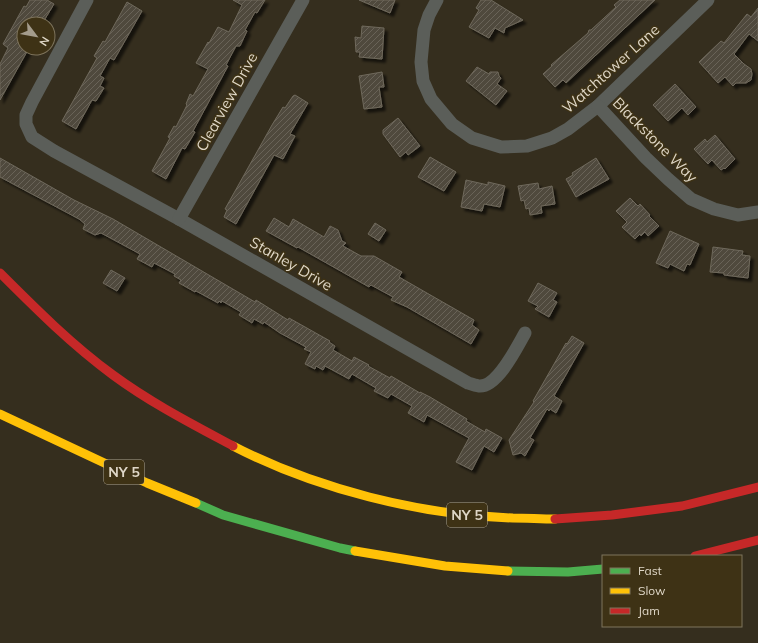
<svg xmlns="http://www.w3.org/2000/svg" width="758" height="643" font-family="Mulish,sans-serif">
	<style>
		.building { fill: url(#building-hatch); stroke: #6f695c; filter: url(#shadow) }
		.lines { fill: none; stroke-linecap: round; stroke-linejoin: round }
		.street { stroke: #5b5e59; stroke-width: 13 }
		.fast { stroke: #4caf50; stroke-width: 9 }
		.slow { stroke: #ffc107; stroke-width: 9 }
		.jam { stroke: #c62828; stroke-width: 9 }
		.labels { text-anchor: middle; stroke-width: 3; stroke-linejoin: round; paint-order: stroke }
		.shield { fill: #3e3215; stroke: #afa692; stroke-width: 1 }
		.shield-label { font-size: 14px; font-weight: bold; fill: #dfd7c7 }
		.street-label { font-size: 15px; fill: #dfd7c7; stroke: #3e3215 }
	</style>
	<defs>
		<pattern id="building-hatch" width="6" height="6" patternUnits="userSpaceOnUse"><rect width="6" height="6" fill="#504a3d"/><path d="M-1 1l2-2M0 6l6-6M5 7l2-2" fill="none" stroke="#696358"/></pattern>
		<filter id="shadow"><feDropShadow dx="3.5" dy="3.5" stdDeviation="1" flood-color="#0009"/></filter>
	</defs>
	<rect width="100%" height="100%" fill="#352e1e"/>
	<g class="building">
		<polygon points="30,0 47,0 54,4 42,24 24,24 24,48 29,48 0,100 0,64 8,48 3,44 24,6 26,7"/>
		<polygon points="233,0 265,0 257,13 255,12 245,30 247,31 240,46 236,46 226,65 228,66 193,131 195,132 185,149 182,148 166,179 152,171 170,138 168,137 174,126 176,127 187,105 186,104 190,94 193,96 208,69 196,63 208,42 209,43 218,27 229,32 242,5"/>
		<polygon points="359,0 395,0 390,13"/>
		<polygon points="481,0 491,0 523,20 505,28 504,33 495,28 489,38 469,27 479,10 476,8"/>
		<polygon points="620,0 655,0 566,83 563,80 555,87 543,74 552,66 551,65 588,33 589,30 591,30 616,7 614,5"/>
		<polygon points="127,2 142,11 114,60 110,58 100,76 104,78 100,86 104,88 96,101 92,100 76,129 62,121 97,58 94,56 103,41 105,42"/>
		<polygon points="758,8 758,41 749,34 734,54 744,64 751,69 752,74 751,80 746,83 736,83 733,86 725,77 718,83 699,62 721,41 724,43 747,14 751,17"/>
		<polygon points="362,26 384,28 382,59 359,57 360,52 356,52 355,37 361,38"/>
		<polygon points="477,67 489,74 490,72 498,72 499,76 501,78 497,84 507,91 496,105 466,81"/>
		<polygon points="382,72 384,87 379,87 382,107 364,109 359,76"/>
		<polygon points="675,84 696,107 688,115 682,108 668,121 653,105"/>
		<polygon points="295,95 308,103 290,134 295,136 283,159 274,155 236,224 224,217 227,210 225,209 272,125 283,107 285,108 293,96"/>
		<polygon points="398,118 420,146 408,155 406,152 400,157 383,134 383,130"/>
		<polygon points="715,135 735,159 725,169 724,168 721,170 712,160 708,164 694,149 705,139 707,142"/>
		<polygon points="430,157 456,172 444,191 418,177"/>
		<polygon points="0,158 74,200 113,219 255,302 256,300 288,320 289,318 330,341 329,342 335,346 333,350 352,361 354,357 369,365 368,366 390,378 391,376 420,393 420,392 430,397 467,419 466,421 485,432 486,429 502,438 494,452 484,446 472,470 456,462 469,438 427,415 424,422 408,413 412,406 391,394 388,398 374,391 376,388 352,374 349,379 325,366 323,370 316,366 315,369 305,364 311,352 304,349 306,347 280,333 264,322 263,324 254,319 252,323 239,315 241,312 222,301 221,303 219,301 218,303 196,291 195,292 179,283 181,280 174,276 175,274 154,263 152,267 137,259 140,254 101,233 95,235 83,229 85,224 79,219 0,177"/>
		<polygon points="596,158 609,179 576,197 566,179 573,175 572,173"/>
		<polygon points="466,180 488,185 488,182 505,186 500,207 484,204 482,211 461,207"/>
		<polygon points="538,183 539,189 552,186 555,204 541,206 542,213 530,215 529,208 526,209 524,200 521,201 518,186"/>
		<polygon points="630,198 638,206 640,204 650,215 649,216 659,226 648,236 645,232 641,236 640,234 635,239 622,227 627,222 616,211"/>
		<polygon points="274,218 289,227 293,219 324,237 330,226 338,230 342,241 346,243 343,246 361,256 374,256 402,272 399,277 474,320 472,325 479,330 471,344 407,307 391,300 393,297 371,285 369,287 298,247 297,248 266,231"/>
		<polygon points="375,223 386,230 379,241 368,234"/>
		<polygon points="670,231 699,244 690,265 687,264 684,271 670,264 668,268 656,263"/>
		<polygon points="713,247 743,251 742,255 750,256 748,278 724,275 724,273 710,272"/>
		<polygon points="111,270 125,278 117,291 103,283"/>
		<polygon points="538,283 557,293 553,300 557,302 549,317 535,309 538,306 528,301"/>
		<polygon points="572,336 584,343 554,396 562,401 556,413 550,409 549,411 547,409 530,438 534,440 525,456 521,453 513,455 509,440 534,402 533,401 566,343 567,344"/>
	</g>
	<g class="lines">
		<g class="street">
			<path d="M87,0L32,102L26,115V124L32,137L54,151L179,219L468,383C472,384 477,386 480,386C498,386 517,347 525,333"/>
			<polyline points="437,0 429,15 424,30 421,62 423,81 431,99 452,124 472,138 501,147 527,146 552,138 568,129 598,106 708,0"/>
			<polyline points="598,106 646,158 668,179 691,199 714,209 738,215 758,212"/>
			<polyline points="179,219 303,0"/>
		</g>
		<g class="fast">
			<polyline points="196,503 223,515 340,548 355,551"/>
			<polyline points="508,571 568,572 603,569"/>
		</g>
		<g class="slow">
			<polyline points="0,414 147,483 196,503"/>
			<path d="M233,446C316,489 420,515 513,518C527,518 541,519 555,519"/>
			<polyline points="355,551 445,566 508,571"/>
		</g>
		<g class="jam">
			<path d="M0,273C36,309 72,345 113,375C151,403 192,424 233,446"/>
			<polyline points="555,519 612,515 682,506 758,487"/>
			<polyline points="695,556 758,540"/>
		</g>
	</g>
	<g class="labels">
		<g class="shield">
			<rect x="104" y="460" width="40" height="24" rx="3"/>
			<rect x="447" y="503" width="40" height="24" rx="3"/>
		</g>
		<g class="shield-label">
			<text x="124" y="477">NY 5</text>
			<text x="467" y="520">NY 5</text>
		</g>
		<g class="street-label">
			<text transform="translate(611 69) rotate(-42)" y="5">Watchtower Lane</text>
			<text transform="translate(227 102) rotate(-61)" y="5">Clearview Drive</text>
			<text transform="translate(655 140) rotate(45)" y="5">Blackstone Way</text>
			<text transform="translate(291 264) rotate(30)" y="5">Stanley Drive</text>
		</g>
	</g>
	<rect x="602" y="555" width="140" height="72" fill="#3e3215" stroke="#7e745c"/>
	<rect x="610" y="568" width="20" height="6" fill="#4caf50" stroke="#7e745c"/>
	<text x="638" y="575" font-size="12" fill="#dfd7c7">Fast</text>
	<rect x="610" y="588" width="20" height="6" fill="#ffc107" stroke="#7e745c"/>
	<text x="638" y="595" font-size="12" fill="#dfd7c7">Slow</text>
	<rect x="610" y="608" width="20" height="6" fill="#c62828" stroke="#7e745c"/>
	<text x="638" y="615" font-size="12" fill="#dfd7c7">Jam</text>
	<g transform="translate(36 36) rotate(122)"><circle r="19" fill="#3e3215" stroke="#7e745c"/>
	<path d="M0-3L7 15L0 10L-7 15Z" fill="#a49c8c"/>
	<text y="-6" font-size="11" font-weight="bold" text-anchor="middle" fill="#dfd7c7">N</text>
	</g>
</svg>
